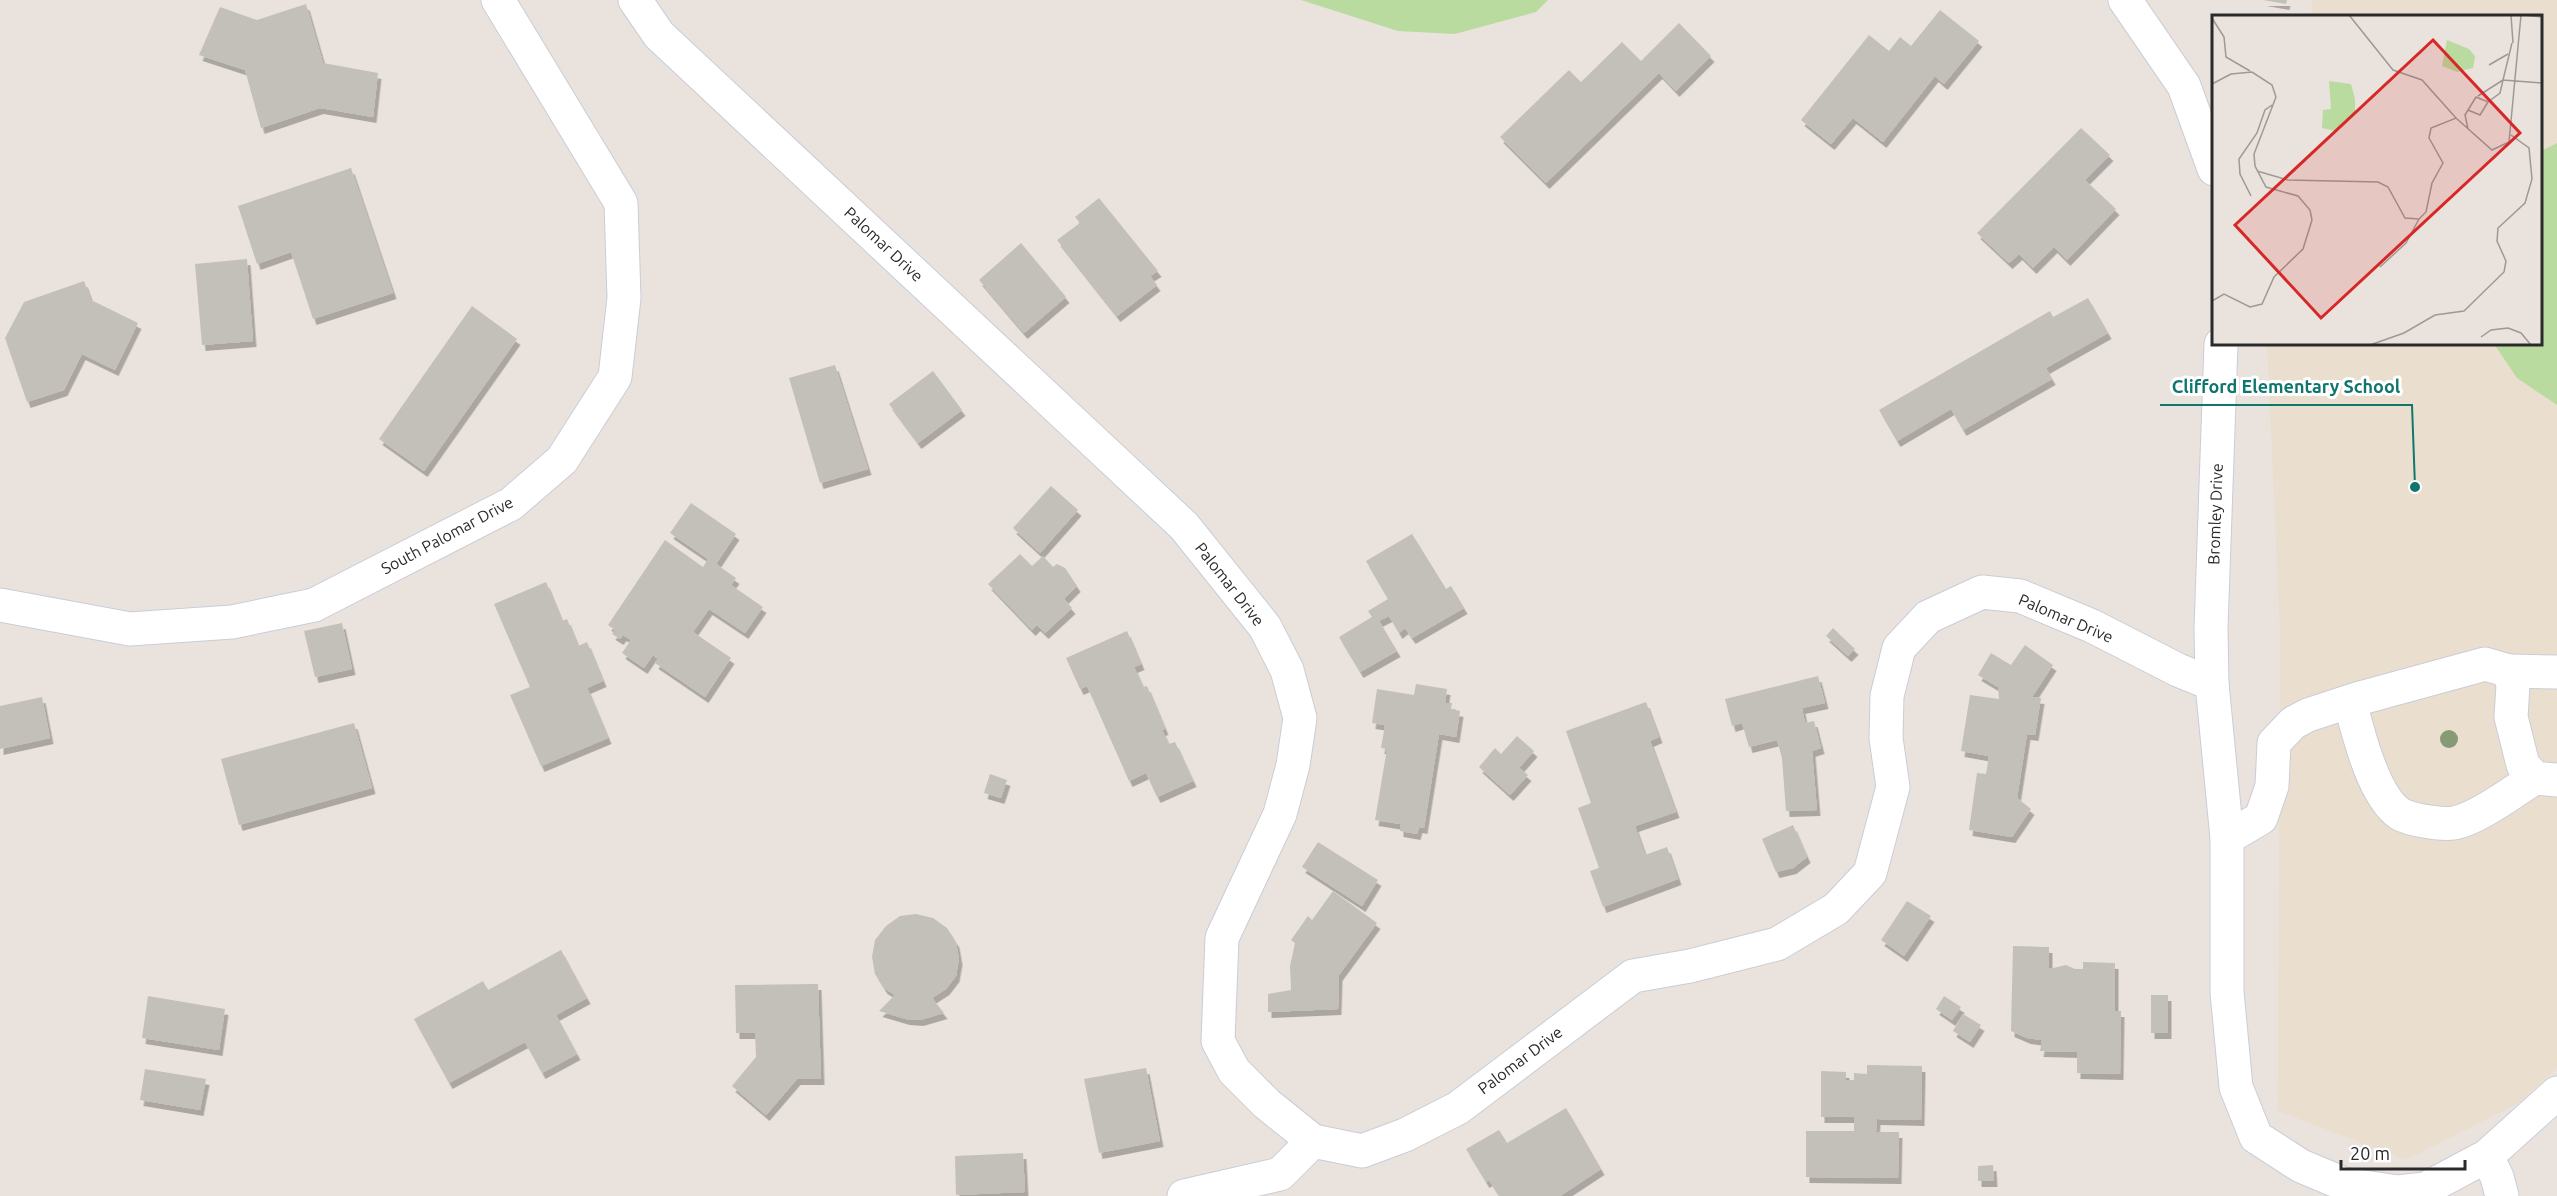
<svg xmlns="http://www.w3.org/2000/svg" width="2557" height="1196" font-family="Ubuntu,sans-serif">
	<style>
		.education { fill: #eadfce }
		.green { fill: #b9db9f }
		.building { fill: #c3bfb9; filter: url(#shadow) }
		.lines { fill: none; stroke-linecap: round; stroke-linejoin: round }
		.minor-casing { stroke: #c9cdd6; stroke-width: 35 }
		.minor { stroke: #fff; stroke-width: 33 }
		.tree { fill: #869a76 }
		.labels { text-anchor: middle; stroke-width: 6; stroke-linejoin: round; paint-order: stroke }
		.street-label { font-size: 16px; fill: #2a2a2a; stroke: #fff }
		.inset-road { fill: none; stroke: #9d9995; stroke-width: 1.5 }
		.view { fill: #d62828; fill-opacity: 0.15; stroke: #d62828; stroke-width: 3 }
		.inset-edge { fill: none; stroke: #2a2a2a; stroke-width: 3 }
		.leader { fill: none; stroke: #0f766e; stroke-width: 2 }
		.callout-dot { fill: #0f766e; stroke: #fff; stroke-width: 2 }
		.callout-label { font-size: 18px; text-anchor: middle; font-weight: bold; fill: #0f766e; stroke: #fff; stroke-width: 6; stroke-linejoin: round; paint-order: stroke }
	</style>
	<defs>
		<filter id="shadow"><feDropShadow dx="3.5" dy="6" stdDeviation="0" flood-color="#0004"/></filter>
	</defs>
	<rect width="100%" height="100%" fill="#eae3dd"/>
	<polygon class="education" points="2312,0 2557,0 2557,1068 2517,1104 2406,1160 2278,1111 2280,631 2267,344 2540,344 2540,16 2311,16"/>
	<g class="green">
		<polygon points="1301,0 1548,0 1536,12 1455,34 1398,31"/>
		<polygon points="2557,143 2557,405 2517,378 2494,344 2540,344 2541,151"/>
	</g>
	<g class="building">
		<polygon points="2263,0 2287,0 2286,4"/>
		<polygon points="306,4 323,63 378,73 373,117 320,108 261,128 245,70 199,55 220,7 257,20"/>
		<polygon points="1940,10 1979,41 1944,84 1935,76 1883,142 1853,118 1831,144 1801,120 1869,35 1889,51 1900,37 1911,46"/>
		<polygon points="1679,23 1711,56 1676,91 1659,73 1546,183 1500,137 1569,70 1581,82 1622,42 1641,61"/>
		<polygon points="2081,128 2110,155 2085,180 2116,209 2067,260 2054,247 2033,268 2019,254 2009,263 1977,233"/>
		<polygon points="351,168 393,293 313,319 291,252 257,264 238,206"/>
		<polygon points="1099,198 1158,271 1150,276 1157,285 1117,316 1057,240 1080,223 1075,217"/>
		<polygon points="1021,243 1066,297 1024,333 979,280"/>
		<polygon points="247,259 253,341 202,345 195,264"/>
		<polygon points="84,281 91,300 138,323 115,370 82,354 64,390 27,402 5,338 24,302"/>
		<polygon points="2088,298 2108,333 2046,368 2052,379 1963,430 1951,409 1897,441 1879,410 2050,311 2053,317"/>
		<polygon points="472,306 517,339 424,471 379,439"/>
		<polygon points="835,365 868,469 820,483 789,378"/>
		<polygon points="933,371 962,410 918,443 889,404"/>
		<polygon points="1051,486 1078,510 1040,553 1013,528"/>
		<polygon points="691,503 736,534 716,564 736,578 731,585 763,607 745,633 709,609 693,632 731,658 705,697 655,663 658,659 653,655 644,668 622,653 631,640 623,635 620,639 612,634 615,630 608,625 665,540 703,567 708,559 670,533"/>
		<polygon points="1412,534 1446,589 1451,586 1464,608 1412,638 1405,628 1399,633 1389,616 1379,621 1397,651 1360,672 1339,637 1372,617 1368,611 1388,599 1366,561"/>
		<polygon points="1020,554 1032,566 1043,556 1053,567 1057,564 1065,568 1077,586 1064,599 1072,608 1045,633 1037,625 1032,630 988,584"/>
		<polygon points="546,582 562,621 567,619 578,646 587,642 603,681 587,688 608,738 541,766 510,695 530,687 494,604"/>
		<polygon points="342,623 352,669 315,677 304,631"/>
		<polygon points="1833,628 1855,649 1848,656 1826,636"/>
		<polygon points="1127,631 1141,664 1134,667 1143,687 1147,686 1165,729 1162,730 1169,744 1175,742 1193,781 1157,797 1146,773 1129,781 1087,686 1080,689 1066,658"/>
		<polygon points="2025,645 2053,665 2032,697 2041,698 2035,735 2027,734 2017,798 2031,809 2012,837 1969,830 1977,773 1986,774 1989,756 1961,751 1970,695 1999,699 1998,687 1978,675 1991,653 2011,665"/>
		<polygon points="1818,676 1825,703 1802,708 1805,723 1814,721 1821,748 1812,751 1817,810 1786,811 1782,758 1777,740 1749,747 1742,723 1732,726 1725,699"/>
		<polygon points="1416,684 1447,689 1445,703 1452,703 1451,709 1460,711 1456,737 1439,734 1424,828 1419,827 1417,834 1400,831 1400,824 1375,820 1387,749 1381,748 1385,725 1372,723 1377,689 1414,695"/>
		<polygon points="42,697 50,738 0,749 0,706"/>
		<polygon points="1646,702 1659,737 1650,741 1676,812 1635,826 1645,855 1667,847 1678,879 1603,907 1590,871 1599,868 1578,808 1591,803 1566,731"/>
		<polygon points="354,723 372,788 239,825 221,759"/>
		<polygon points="1517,736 1534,751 1519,768 1528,775 1510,795 1479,767 1495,748 1501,754"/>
		<polygon points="990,774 1007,780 1001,798 984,793"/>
		<polygon points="1793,825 1807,857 1793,868 1776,872 1762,839"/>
		<polygon points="1318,842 1378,880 1362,906 1302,867"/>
		<polygon points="1333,891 1377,923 1339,975 1338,1009 1268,1012 1268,994 1291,990 1290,966 1295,943 1291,940 1308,916 1312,920"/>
		<polygon points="1907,901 1931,916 1904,956 1881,940"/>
		<polygon points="916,914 933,918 947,928 956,942 959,959 956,976 946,989 932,998 944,1013 920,1020 906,1019 879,1011 895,995 884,988 875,974 872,957 875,940 886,926 900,916"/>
		<polygon points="2013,946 2049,947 2049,969 2066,965 2075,969 2083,969 2083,962 2115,963 2115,1011 2121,1011 2120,1074 2077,1073 2077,1052 2040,1051 2042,1040 2027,1038 2011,1031"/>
		<polygon points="561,950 587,998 556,1015 577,1054 542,1073 525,1042 449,1083 414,1019 483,981 488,990"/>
		<polygon points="818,984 821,1079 797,1079 766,1115 732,1086 756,1057 755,1033 736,1033 735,985"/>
		<rect x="2151" y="995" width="17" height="38"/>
		<polygon points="148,996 225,1009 219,1050 142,1038"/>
		<polygon points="1944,996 1961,1007 1952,1020 1936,1009"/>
		<polygon points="1963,1014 1981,1025 1970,1042 1953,1031"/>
		<polygon points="1867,1065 1922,1066 1921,1120 1877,1119 1876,1132 1899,1132 1898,1178 1806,1177 1806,1131 1854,1131 1854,1117 1821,1117 1821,1071 1846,1072 1846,1080 1854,1080 1854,1073 1867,1074"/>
		<polygon points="1146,1068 1160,1141 1099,1153 1084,1079"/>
		<polygon points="145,1069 206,1079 200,1110 140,1100"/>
		<polygon points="1566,1108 1601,1169 1560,1196 1499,1196 1489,1180 1486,1182 1466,1149 1499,1130 1507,1143"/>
		<polygon points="1023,1153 1025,1192 956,1195 955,1156"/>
		<polygon points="1993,1165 1994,1181 1978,1181 1978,1166"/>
	</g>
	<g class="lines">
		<defs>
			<g id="minor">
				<polyline points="635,0 659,35 1184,526 1265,627 1287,670 1300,718 1293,765 1280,814 1222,938 1218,1041 1234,1071 1267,1104 1313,1141 1362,1151 1405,1135 1458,1108 1633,976 1690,966 1777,944 1836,909 1870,873 1893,787 1886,738 1887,696 1899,648 1928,617 1982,592 2020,596 2092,626 2178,670 2212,684 2227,838 2227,992 2236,1087 2256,1137 2301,1166 2344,1184 2398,1192 2425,1189 2487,1156 2557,1093"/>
				<polyline points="2125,0 2184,86 2214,169"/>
				<polyline points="0,605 130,629 232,622 314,605 511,504 562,460 615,377 624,298 621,203 498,0"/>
				<polyline points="2509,671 2557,672"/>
				<polyline points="2212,684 2211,628 2221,344"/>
				<path d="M2350,702C2358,732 2373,796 2400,814C2411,820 2442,825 2454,823C2477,819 2514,791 2535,778"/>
				<polyline points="2227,838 2261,818 2272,786 2274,743 2293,723 2308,715 2357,699 2485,664 2509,671 2513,685 2511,717 2523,765 2535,778 2557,780"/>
				<polyline points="2487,1156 2497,1177 2502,1196"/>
				<polyline points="1184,1196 1280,1174 1313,1141"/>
			</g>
		</defs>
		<use href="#minor" class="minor-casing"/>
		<use href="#minor" class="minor"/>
	</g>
	<circle class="tree" cx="2449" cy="739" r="9"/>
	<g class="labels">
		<g class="street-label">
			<text transform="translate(884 244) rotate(43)" y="6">Palomar Drive</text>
			<text transform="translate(2215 514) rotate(-88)" y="6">Bromley Drive</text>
			<text transform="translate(447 535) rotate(-28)" y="6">South Palomar Drive</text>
			<text transform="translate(1230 584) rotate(52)" y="6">Palomar Drive</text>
			<text transform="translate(2066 618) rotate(23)" y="6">Palomar Drive</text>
			<text transform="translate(1520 1060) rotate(-37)" y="6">Palomar Drive</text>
		</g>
	</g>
	<g transform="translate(2212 15)">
		<rect width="330" height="330" fill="#eae3dd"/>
		<path d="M235,25L257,34L263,41L261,53L245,57L230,51ZM117,66L139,69L143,84V100L123,116L110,113L111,95L119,94Z" fill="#b9db9f"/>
		<path class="inset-road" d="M137,0L181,55L210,65L244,103M299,0L301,28M312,0L330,2M0,3L12,22L14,42L38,56M300,28L291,65L330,68M277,50L296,39M0,69L19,59L40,57L60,70L64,82L42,139L43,151L54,172L86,181L98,195L100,205L91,234L62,262L50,289L38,292L12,279L0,286M266,81L291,65M256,95L268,100L276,87M256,114L253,100L264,82L276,87L288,78L291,65M45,156L76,165L166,167L176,172L193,203L207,204L214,197L220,168L231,148L217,123L219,113L244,103L280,135L297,127L309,0M39,181L28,159L27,144L45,118L53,95L60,90M168,252L194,228L207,204M269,322L279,315L296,313L309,318L319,330M158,330L192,318L223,300L252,296L292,257L294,246L285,226L286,213L313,188L320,164L317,133L299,120"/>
		<path class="view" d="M221,25L308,118L109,303L23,210Z"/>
		<rect width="330" height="330" class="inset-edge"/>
	</g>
	<path class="leader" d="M2415 487L2412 405H2160"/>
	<circle class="callout-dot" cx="2415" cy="487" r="6"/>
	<g class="callout-label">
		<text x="2286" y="393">Clifford Elementary School</text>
	</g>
	<path d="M2341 1160v9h124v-9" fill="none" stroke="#2a2a2a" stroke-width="3"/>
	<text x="2350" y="1160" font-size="18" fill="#2a2a2a" stroke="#ffffff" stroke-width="4.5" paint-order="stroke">20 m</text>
</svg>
